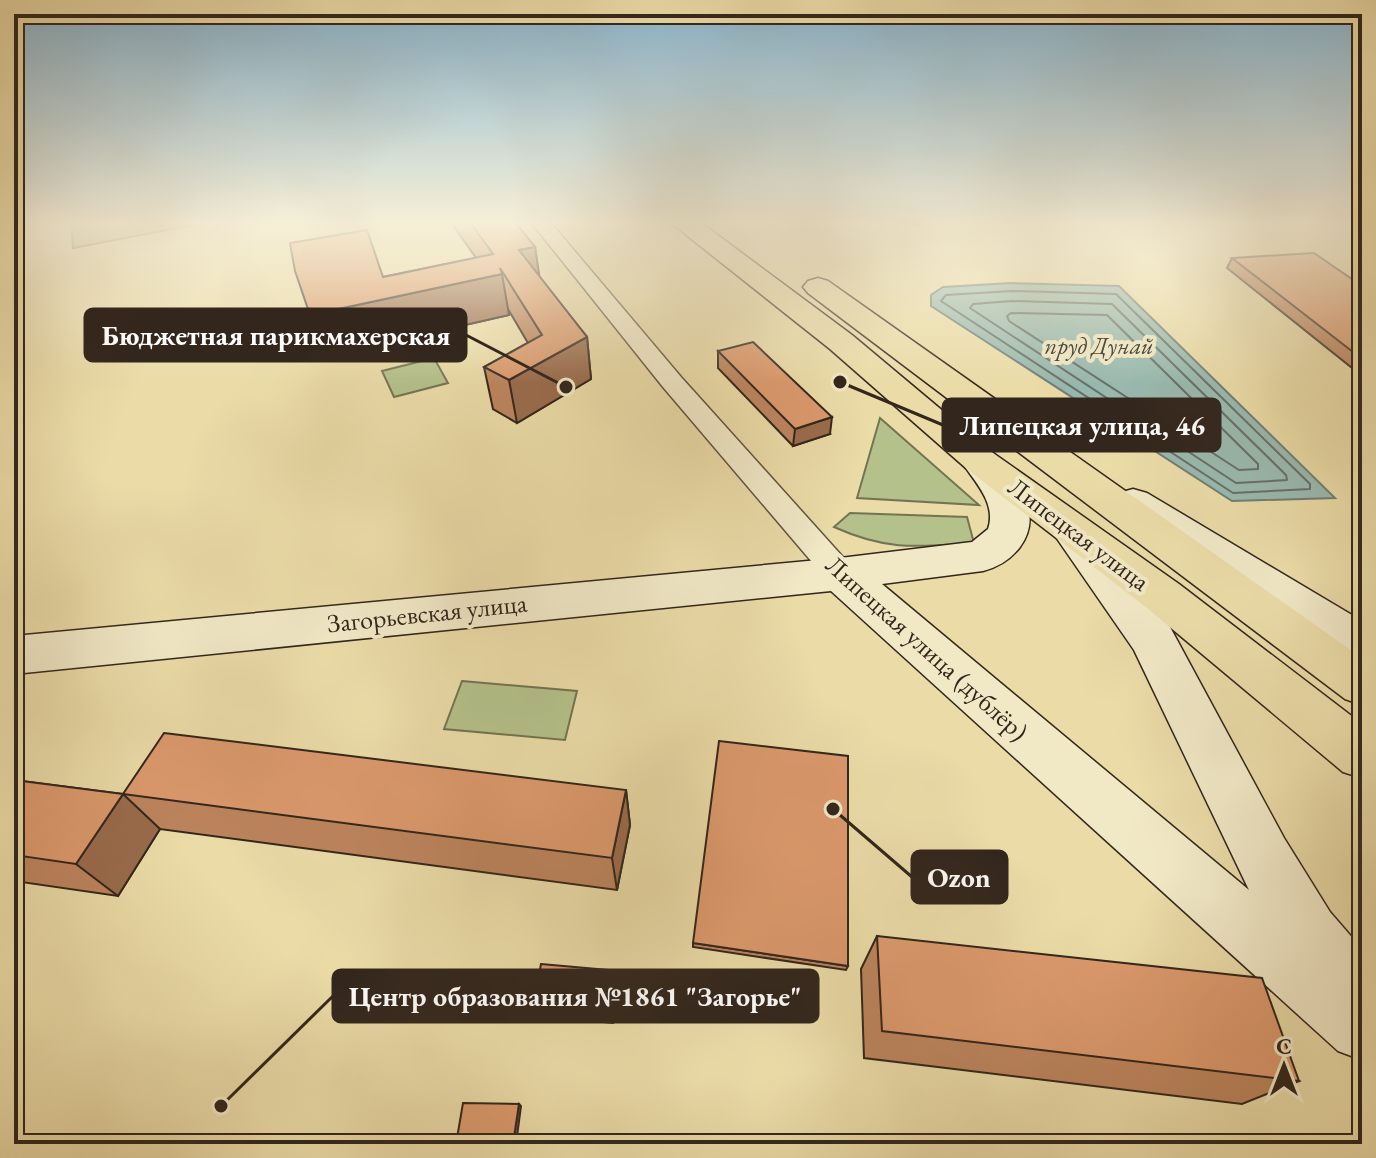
<svg xmlns="http://www.w3.org/2000/svg" width="1376" height="1158" font-family="'EB Garamond',serif">
	<style>
		.green { fill: #b4c18a; stroke: #737454; stroke-width: 2 }
		.water { fill: #99b9af; stroke: #707e75; stroke-width: 2 }
		.lines { fill: none; stroke-linecap: round; stroke-linejoin: round }
		.shore { stroke: #667066; stroke-width: 2 }
		.street-casing { stroke: #605340; stroke-width: 3 }
		.secondary-casing { stroke: #32261d; stroke-width: 3 }
		.primary-casing { stroke: #32261d; stroke-width: 3 }
		.street { fill: #f1e8c6; fill-rule: evenodd }
		.secondary { fill: #f1e8c6; fill-rule: evenodd }
		.primary { fill: #eadba7; fill-rule: evenodd }
		.wall { fill: #bc845d; stroke: #32261d; stroke-width: 2 }
		.shaded-wall { fill: #996b4c; stroke: #32261d; stroke-width: 2 }
		.building { fill: #db996c; stroke: #32261d; stroke-width: 2 }
		.labels { text-anchor: middle; stroke-width: 8; stroke-linejoin: round; paint-order: stroke }
		.far-water-label { font-size: 24px; font-style: italic; fill: #4c4b42; stroke: #f1e8c6 }
		.street-label { font-size: 26px; fill: #32261d; stroke: #f1e8c6 }
		.leader { fill: none; stroke: #32261d; stroke-width: 3 }
		.callout-dot { fill: #32261d; stroke: #f1e8c6; stroke-width: 3 }
		.callout { fill: #32261d; stroke: #32261d; stroke-width: 3 }
		.callout-label { font-size: 28px; text-anchor: middle; font-weight: bold; fill: #fff }
	</style>
	<rect width="100%" height="100%" fill="#eadba7"/>
	<filter id="stains"><feTurbulence type="fractalNoise" baseFrequency=".0025" numOctaves="4"/><feColorMatrix values="0 0 0 0 .2 0 0 0 0 .09 0 0 0 0 .02 0 0 0 .5 -.17"/></filter>
	<radialGradient id="worn" r=".72"><stop offset=".6" stop-color="#630" stop-opacity="0"/><stop offset="1" stop-color="#630" stop-opacity=".3"/></radialGradient>
	<g class="green">
		<polygon points="71,222 208,222 73,248"/>
		<polygon points="434,358 448,383 394,397 382,371"/>
		<polygon points="880,418 979,505 857,498"/>
		<path d="M850,513L967,517L974,543C917,547 887,551 834,527Z"/>
		<polygon points="462,681 577,691 565,740 444,729"/>
	</g>
	<polygon class="water" points="1011,283 1119,286 1335,498 1232,501 931,306 931,295 943,287"/>
	<g class="lines">
		<g class="shore">
			<polygon points="1012,291 1116,294 1310,484 1310,489 1233,493 941,301 946,295"/>
			<polygon points="1012,301 1112,304 1286,475 1287,480 1236,483 970,308 973,304"/>
			<polygon points="1011,313 1107,315 1258,464 1258,469 1239,470 1009,321 1007,316"/>
		</g>
		<defs>
			<polygon id="street" points="531,222 550,222 681,377 851,566 856,574 851,582 840,586 829,582 663,387"/>
			<g id="secondary">
				<path d="M980,449L993,453C1016,481 1045,512 1020,547C1010,560 998,567 983,571L882,584L1249,890L1134,650L1051,530L1057,520L1072,516L1087,520L1170,627L1284,838L1330,912L1362,949V1060L1338,1051L831,591L14,674V636L840,558L972,542L988,529C997,503 974,481 961,461L967,453Z"/>
				<polygon points="1133,489 1147,493 1362,621 1362,663 1345,657 1119,511 1113,502 1119,493"/>
			</g>
			<g id="primary">
				<polygon points="670,222 700,222 852,335 993,453 1179,584 1362,724 1362,778 1343,772 1147,608 967,469 830,349"/>
				<polygon points="818,278 828,281 1362,658 1362,705 1345,699 808,293 803,287 808,281"/>
			</g>
		</defs>
		<use href="#street" class="street-casing"/>
		<use href="#secondary" class="secondary-casing"/>
		<use href="#primary" class="primary-casing"/>
		<use href="#street" class="street"/>
		<use href="#secondary" class="secondary"/>
		<use href="#primary" class="primary"/>
	</g>
	<g class="wall">
		<polygon points="451,222 515,222 535,247 539,277 587,337 591,379 517,423 493,409 484,367 528,343 508,309 509,315 325,357 383,277 476,258"/>
		<polygon points="907,222 920,222 919,226"/>
		<polygon points="1232,258 1362,286 1362,376 1227,268"/>
		<polygon points="718,351 830,434 793,446 718,368"/>
		<polygon points="14,780 123,794 626,790 630,825 617,890 160,829 118,896 14,881"/>
		<polygon points="877,936 1299,1081 1242,1104 864,1058 861,969"/>
		<polygon points="693,943 848,966 846,970 693,947"/>
		<polygon points="619,971 620,975 613,1023 534,1016 532,1012"/>
	</g>
	<g class="shaded-wall">
		<polygon points="535,247 541,287 519,250"/>
		<polygon points="502,274 509,315 325,357 310,315"/>
		<polygon points="587,337 591,379 517,423 509,380"/>
		<polygon points="832,417 830,434 793,446 795,429"/>
		<polygon points="626,790 630,825 617,890 612,858"/>
		<polygon points="123,794 160,829 118,896 76,864"/>
		<polygon points="619,971 620,975 613,1023 613,1020"/>
		<polygon points="519,1104 521,1106 516,1144 513,1144"/>
	</g>
	<g class="building">
		<polygon points="470,222 515,222 535,247 519,250 587,337 509,380 484,367 542,335 500,268 502,274 310,315 295,271 290,243 367,230 383,277 493,254"/>
		<polygon points="1314,253 1362,286 1362,359 1232,258"/>
		<polygon points="753,342 832,417 795,429 718,351"/>
		<polygon points="164,733 626,790 612,858 123,794"/>
		<polygon points="719,741 848,756 848,966 693,943"/>
		<polygon points="14,780 123,794 76,864 14,855"/>
		<polygon points="877,936 1262,978 1299,1081 882,1031"/>
		<polygon points="541,964 619,971 613,1020 532,1012"/>
		<polygon points="463,1103 519,1104 513,1144 456,1144"/>
	</g>
	<linearGradient id="sky" x2="0" y2="1"><stop stop-color="#88b6d1"/><stop offset="0.58" stop-color="#f6efd7"/><stop offset="1" stop-color="#f6efd7" stop-opacity="0"/></linearGradient>
	<rect width="1376" height="384" fill="url(#sky)"/>
	<g class="labels">
		<g class="far-water-label">
			<text x="1099" y="354">пруд Дунай</text>
		</g>
		<g class="street-label">
			<text transform="translate(1079 534) rotate(37)" y="9">Липецкая улица</text>
			<text transform="translate(427 613) rotate(-6)" y="9">Загорьевская улица</text>
			<text transform="translate(927 648) rotate(42)" y="9">Липецкая улица (дублёр)</text>
		</g>
	</g>
	<path class="leader" d="M566 387L466 335M840 382L943 425M833 809L912 877M221 1106L333 996"/>
	<g class="callout-dot">
		<circle cx="566" cy="387" r="8"/>
		<circle cx="840" cy="382" r="8"/>
		<circle cx="833" cy="809" r="8"/>
		<circle cx="221" cy="1106" r="8"/>
	</g>
	<g class="callout">
		<rect x="85" y="309" width="381" height="52" rx="8"/>
		<rect x="943" y="399" width="277" height="52" rx="8"/>
		<rect x="912" y="851" width="95" height="52" rx="8"/>
		<rect x="333" y="970" width="485" height="52" rx="8"/>
	</g>
	<g class="callout-label">
		<text x="276" y="345">Бюджетная парикмахерская</text>
		<text x="1082" y="435">Липецкая улица, 46</text>
		<text x="959" y="887">Ozon</text>
		<text x="575" y="1006">Центр образования №1861 "Загорье"</text>
	</g>
	<rect width="1376" height="1158" fill="none" stroke="#eadba7" stroke-width="48"/>
	<rect x="16" y="16" width="1344" height="1126" fill="none" stroke="#32261d" stroke-width="4"/>
	<rect x="24" y="24" width="1328" height="1110" fill="none" stroke="#32261d" stroke-width="2"/>
	<g transform="translate(1284 1066)" stroke="#f1e8c6" stroke-width="6" paint-order="stroke">
	<path d="M0-6L14 30L0 20L-14 30Z" fill="#32261d"/>
	<text y="-12" font-size="22" font-weight="bold" text-anchor="middle" fill="#32261d">С</text>
	</g>
	<rect width="100%" height="100%" filter="url(#stains)"/>
	<rect width="100%" height="100%" fill="url(#worn)"/>
</svg>
